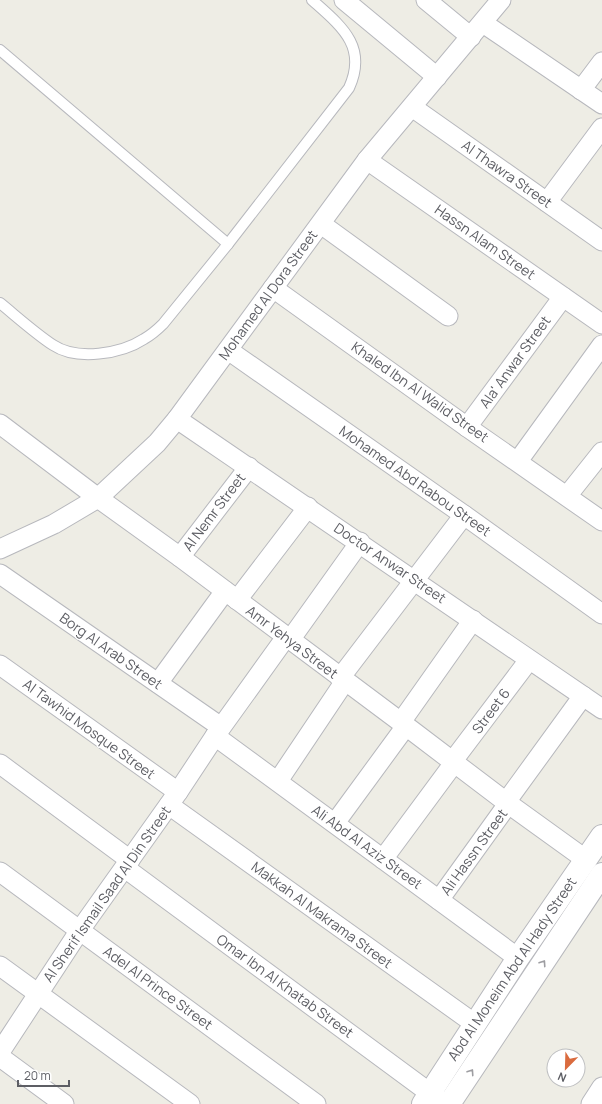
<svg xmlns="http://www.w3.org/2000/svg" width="602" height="1104" font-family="Manrope,sans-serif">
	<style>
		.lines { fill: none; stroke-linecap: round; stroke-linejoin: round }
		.service-casing { stroke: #b7b8bd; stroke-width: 12 }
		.minor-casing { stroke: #b7b8bd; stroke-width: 21 }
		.tertiary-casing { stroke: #b7b8bd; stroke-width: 24 }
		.service { stroke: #fff; stroke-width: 10 }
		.minor { stroke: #fff; stroke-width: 19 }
		.tertiary { stroke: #fff; stroke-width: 22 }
		.oneway { stroke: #9e9ea2 }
		.labels { text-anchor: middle; stroke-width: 3; stroke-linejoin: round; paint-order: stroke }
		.street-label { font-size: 14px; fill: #5d5e64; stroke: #fff }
	</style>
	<rect width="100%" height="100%" fill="#eeede5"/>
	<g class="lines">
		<defs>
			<g id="service">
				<polyline points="0,50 228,244"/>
				<path d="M0,303C16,316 36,334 53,345C77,361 121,354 144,339C151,335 157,330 163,324L228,244L349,88C368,46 341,26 312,0"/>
			</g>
			<g id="minor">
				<polyline points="344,0 437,77"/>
				<polyline points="426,0 471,37"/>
				<polyline points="483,23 602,104"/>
				<polyline points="581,90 602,62"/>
				<polyline points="412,107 602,241"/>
				<polyline points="367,160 602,324"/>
				<polyline points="547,202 602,128"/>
				<polyline points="321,224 448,316"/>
				<polyline points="273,288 467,427 602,521"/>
				<polyline points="228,350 464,515 602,614"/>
				<polyline points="177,419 602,709"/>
				<polyline points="0,424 98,498 180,557 406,726 506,802 585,859"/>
				<polyline points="467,427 563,297"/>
				<polyline points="518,461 602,345"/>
				<polyline points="567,496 602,452"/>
				<polyline points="0,549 54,524 98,498 157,443 177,419 367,160 501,0"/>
				<polyline points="180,557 249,467"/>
				<polyline points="0,574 221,727"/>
				<polyline points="237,600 308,507"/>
				<polyline points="290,640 360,542"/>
				<polyline points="0,665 178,792"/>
				<polyline points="340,678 464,515"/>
				<polyline points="158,683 225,591"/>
				<polyline points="401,722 473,620"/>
				<polyline points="215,736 518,958"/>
				<polyline points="452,762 529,660"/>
				<polyline points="0,764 130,860"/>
				<polyline points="278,781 345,681"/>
				<polyline points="506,802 583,696"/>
				<polyline points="169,805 475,1024"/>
				<polyline points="335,823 406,726"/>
				<polyline points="383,859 454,763"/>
				<polyline points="125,868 442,1102"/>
				<polyline points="0,872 316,1104"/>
				<polyline points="439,900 508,804"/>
				<polyline points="0,966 190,1104"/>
				<polyline points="0,1052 80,930 178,792 215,736 286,637"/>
				<polyline points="0,1057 64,1104"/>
				<polyline points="591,1104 602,1087"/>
			</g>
			<g id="tertiary">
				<polyline points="423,1104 518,958 602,836"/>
				<polyline points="449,1104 602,874"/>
			</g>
		</defs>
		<use href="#service" class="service-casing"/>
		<use href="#minor" class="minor-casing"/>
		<use href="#tertiary" class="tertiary-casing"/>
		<use href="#service" class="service"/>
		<use href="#minor" class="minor"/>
		<use href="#tertiary" class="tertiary"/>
	</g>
	<defs><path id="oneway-chevron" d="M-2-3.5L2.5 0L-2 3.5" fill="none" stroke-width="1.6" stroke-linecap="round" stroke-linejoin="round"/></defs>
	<g class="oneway">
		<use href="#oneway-chevron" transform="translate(543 963) rotate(-56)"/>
		<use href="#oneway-chevron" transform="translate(471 1072) rotate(-56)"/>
	</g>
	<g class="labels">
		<g class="street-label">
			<text transform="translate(507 174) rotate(35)" y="5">Al Thawra Street</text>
			<text transform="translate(485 242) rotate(35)" y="5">Hassn Alam Street</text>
			<text transform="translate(268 295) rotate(-54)" y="5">Mohamed Al Dora Street</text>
			<text transform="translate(515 362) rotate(-54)" y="5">Ala' Anwar Street</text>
			<text transform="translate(420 392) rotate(35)" y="5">Khaled Ibn Al Walid Street</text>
			<text transform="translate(415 481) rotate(35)" y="5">Mohamed Abd Rabou Street</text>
			<text transform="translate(214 512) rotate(-53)" y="5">Al Nemr Street</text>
			<text transform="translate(390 563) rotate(34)" y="5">Doctor Anwar Street</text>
			<text transform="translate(292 642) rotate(37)" y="5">Amr Yehya Street</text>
			<text transform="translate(111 651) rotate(35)" y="5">Borg Al Arab Street</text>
			<text transform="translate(491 711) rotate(-53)" y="5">Street 6</text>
			<text transform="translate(89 729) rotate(36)" y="5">Al Tawhid Mosque Street</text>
			<text transform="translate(367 847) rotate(36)" y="5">Ali Abd Al Aziz Street</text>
			<text transform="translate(474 852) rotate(-54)" y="5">Ali Hassn Street</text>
			<text transform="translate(107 894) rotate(-55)" y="5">Al Sherif Ismail Saad Al Din Street</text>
			<text transform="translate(322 915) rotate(36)" y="5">Makkah Al Makrama Street</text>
			<text transform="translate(512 969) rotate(-56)" y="5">Abd Al Moneim Abd Al Hady Street</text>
			<text transform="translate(285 986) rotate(36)" y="5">Omar Ibn Al Khatab Street</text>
			<text transform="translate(158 988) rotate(36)" y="5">Adel Al Prince Street</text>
		</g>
	</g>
	<g transform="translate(566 1068) rotate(203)"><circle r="19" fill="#ffffff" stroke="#bebfc1"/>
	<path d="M0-3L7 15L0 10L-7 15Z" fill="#da6b3e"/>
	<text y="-6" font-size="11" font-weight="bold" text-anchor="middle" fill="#5d5e64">N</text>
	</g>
	<path d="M18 1080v6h51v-6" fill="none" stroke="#5d5e64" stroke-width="2"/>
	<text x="24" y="1080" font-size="12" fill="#5d5e64" stroke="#ffffff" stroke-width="3" paint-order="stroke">20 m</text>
</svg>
